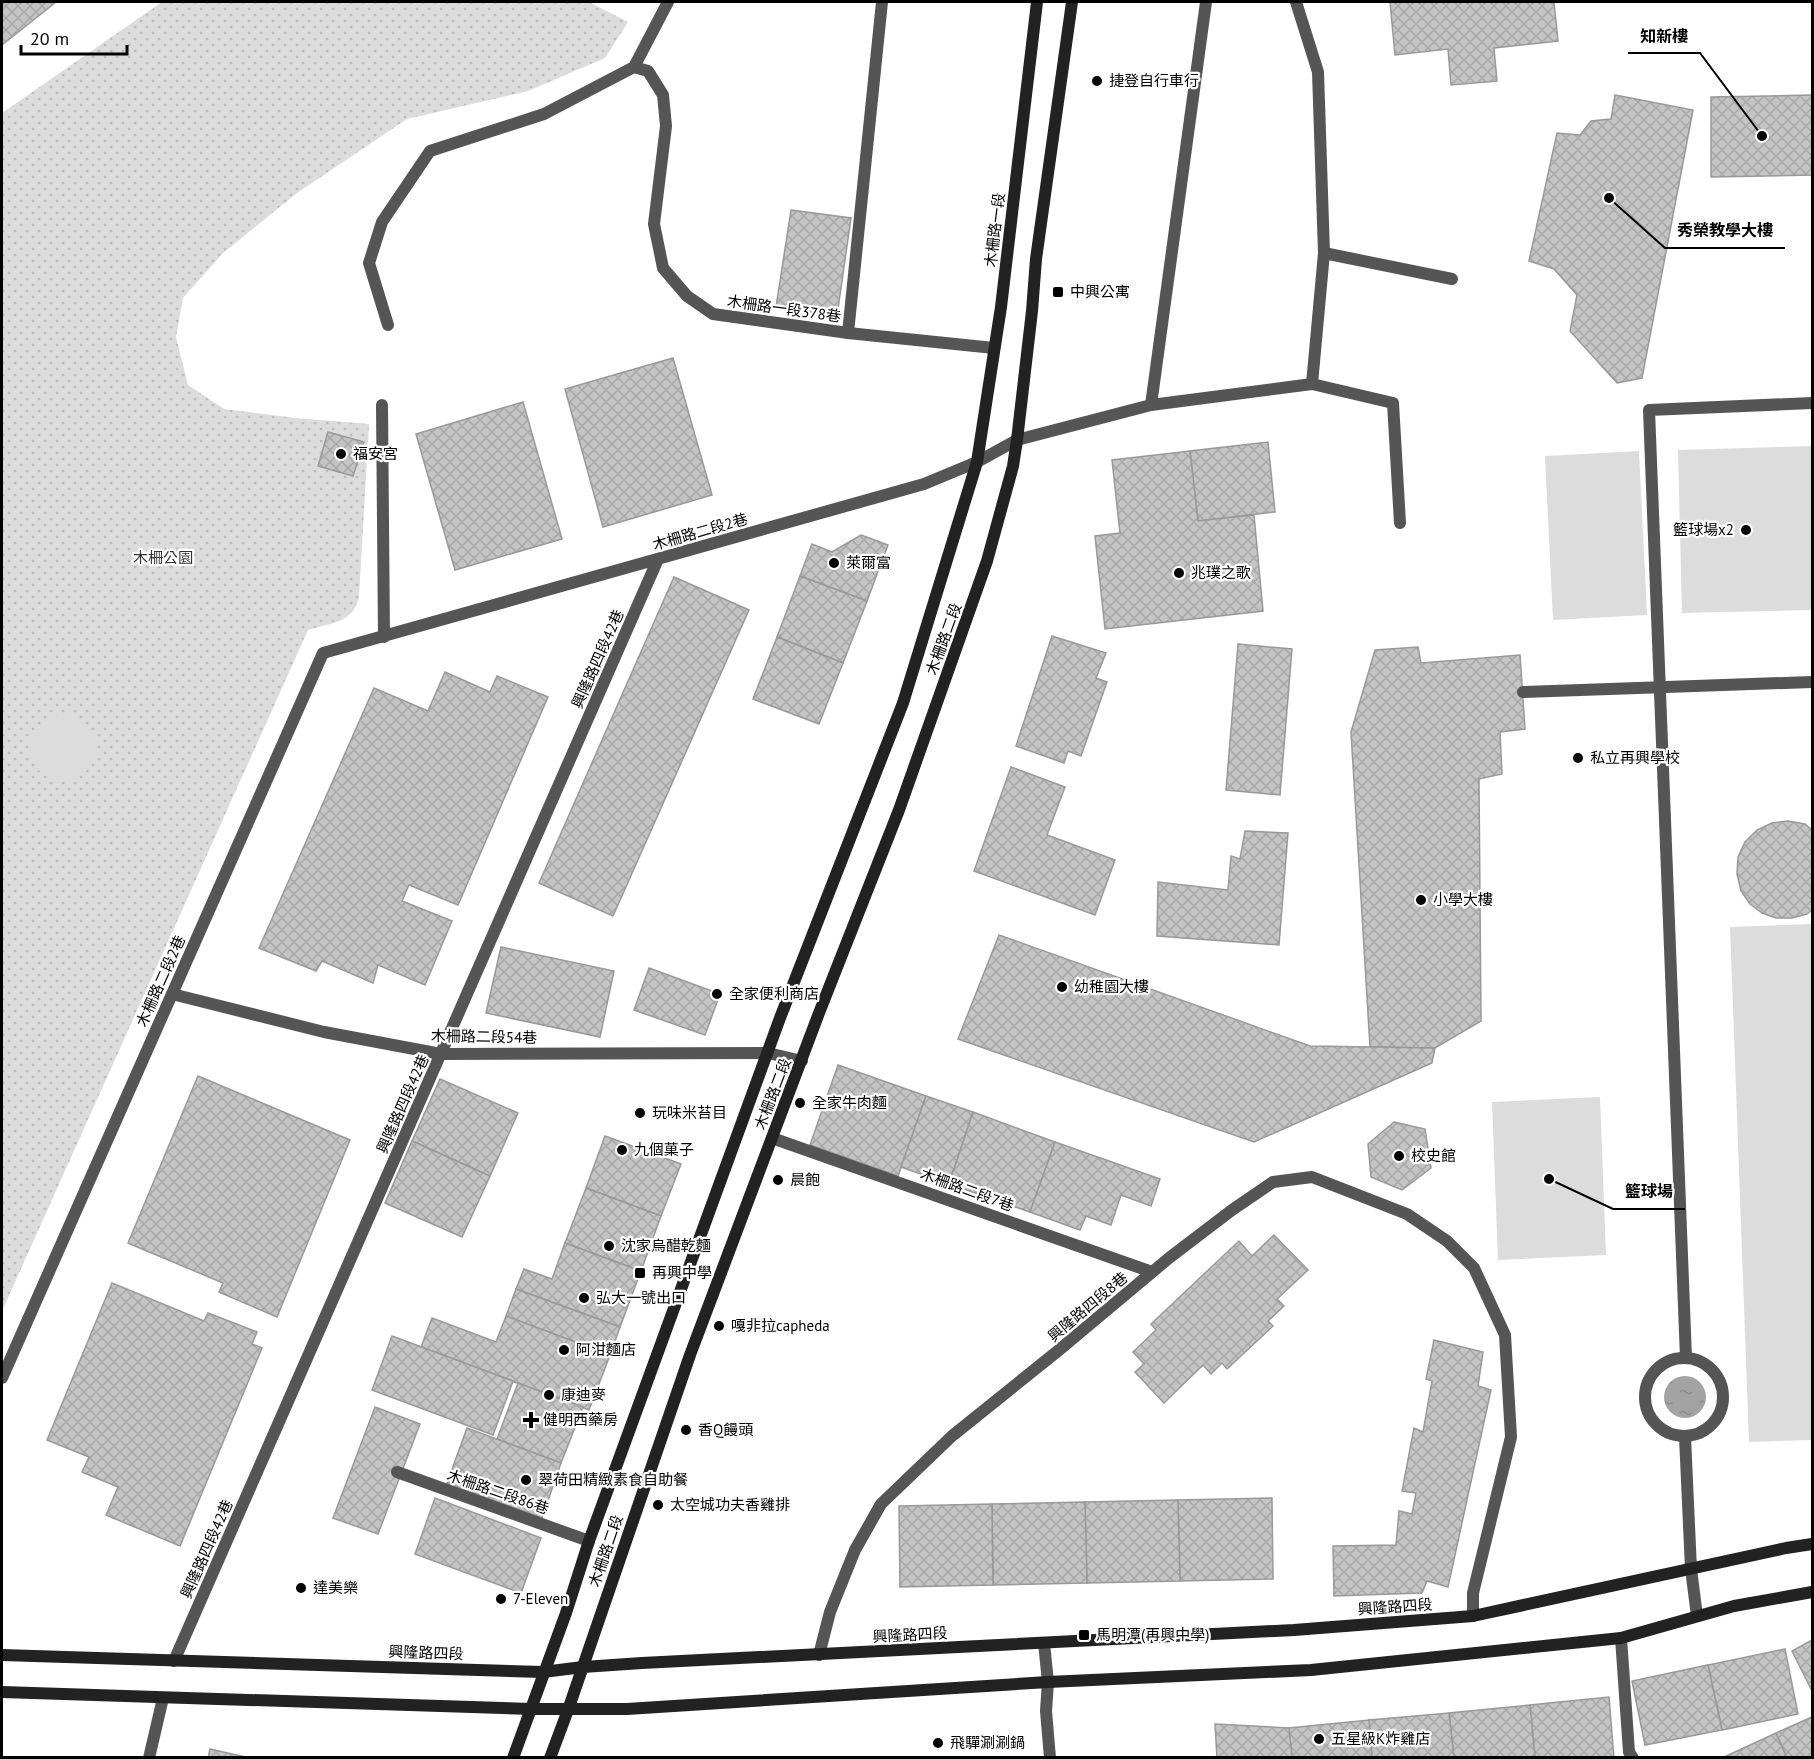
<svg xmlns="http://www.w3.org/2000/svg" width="1814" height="1759" font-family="'PT Sans','Noto Sans TC',sans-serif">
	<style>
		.green { fill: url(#green-dots) }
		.pitch { fill: #dcdcdc }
		.water { fill: url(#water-ripples) }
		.building { fill: url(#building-cross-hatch); stroke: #999; stroke-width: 1.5 }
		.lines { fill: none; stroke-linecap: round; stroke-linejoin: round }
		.lane { stroke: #555; stroke-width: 12 }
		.street { stroke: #555; stroke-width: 12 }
		.secondary { stroke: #222; stroke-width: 12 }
		.poi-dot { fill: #000; stroke: #fff; stroke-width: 2 }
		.labels { text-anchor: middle; stroke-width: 4.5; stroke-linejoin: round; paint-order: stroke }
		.poi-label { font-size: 15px; fill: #000; stroke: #fff; text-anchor: start }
		.street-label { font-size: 15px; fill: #000; stroke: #fff }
		.park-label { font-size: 15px; fill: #333; stroke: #fff }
		.leader { fill: none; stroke: #000; stroke-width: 2 }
		.callout-dot { fill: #000; stroke: #fff; stroke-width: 2 }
		.callout-label { font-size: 16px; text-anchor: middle; font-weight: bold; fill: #000; stroke: #fff; stroke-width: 4.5; stroke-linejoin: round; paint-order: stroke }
	</style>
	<defs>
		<pattern id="green-dots" width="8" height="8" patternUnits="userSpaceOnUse" patternTransform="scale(1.5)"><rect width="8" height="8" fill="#dcdcdc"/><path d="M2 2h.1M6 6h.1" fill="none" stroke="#bbb" stroke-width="1.8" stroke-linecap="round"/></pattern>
		<pattern id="water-ripples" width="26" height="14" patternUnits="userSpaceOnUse" patternTransform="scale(1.5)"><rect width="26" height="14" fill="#a3a3a3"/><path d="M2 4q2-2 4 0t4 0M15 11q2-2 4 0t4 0" fill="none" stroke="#8b8b8b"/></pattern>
		<pattern id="building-cross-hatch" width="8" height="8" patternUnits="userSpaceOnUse" patternTransform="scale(1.5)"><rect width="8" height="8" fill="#c4c4c4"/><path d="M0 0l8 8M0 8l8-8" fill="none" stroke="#a7a7a7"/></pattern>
	</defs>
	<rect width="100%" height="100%" fill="#fff"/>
	<path class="green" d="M162,2H589L628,22L605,58L528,91L407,119L297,193L222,254L183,298L176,337L188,385L224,409L295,418L369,424L359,597C354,623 330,623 308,630L2,1311V113Z"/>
	<g class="pitch">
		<polygon points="1812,446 1812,610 1682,613 1678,450"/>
		<polygon points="1639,451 1647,615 1553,620 1545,456"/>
		<circle cx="63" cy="748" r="33"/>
		<polygon points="1812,924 1812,1440 1749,1442 1730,927"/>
		<polygon points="1600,1097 1606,1255 1498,1260 1492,1102"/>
	</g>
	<circle class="water" cx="1685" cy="1397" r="21"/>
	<g class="building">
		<polygon points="2,2 56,2 2,45"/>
		<polygon points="1390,2 1554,2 1558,41 1494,48 1497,81 1451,85 1448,49 1395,55"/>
		<polygon points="1615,95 1693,110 1642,378 1617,383 1570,331 1577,295 1554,269 1529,261 1557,133 1580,135 1591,121 1611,119"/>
		<polygon points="1812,95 1812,175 1711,177 1711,97"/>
		<polygon points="791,210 851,218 837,316 776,307"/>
		<polygon points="673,358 712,495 603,527 565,389"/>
		<polygon points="523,402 562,539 455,570 416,434"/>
		<polygon points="328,432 364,442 353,476 318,466"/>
		<polygon points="1268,442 1275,512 1198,521 1190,451"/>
		<polygon points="1190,451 1198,521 1254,515 1263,611 1105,629 1095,536 1120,533 1112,460"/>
		<polygon points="861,535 888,545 867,601 800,576 812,544 832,552"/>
		<polygon points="800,576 867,601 843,663 777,637"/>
		<polygon points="674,577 749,610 613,916 539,883"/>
		<polygon points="1052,636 1106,653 1096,678 1107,682 1081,756 1068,751 1064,763 1016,746"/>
		<polygon points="777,637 843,663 819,724 753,699"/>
		<polygon points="1238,644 1292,649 1280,795 1226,790"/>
		<polygon points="1418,647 1421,663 1520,655 1525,729 1500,732 1502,774 1479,779 1481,1021 1435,1048 1370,1047 1351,732 1375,650"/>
		<polygon points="445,672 490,692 497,676 548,697 458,905 409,885 402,901 452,921 425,985 378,965 373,983 322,961 316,971 259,948 374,688 428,711"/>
		<polygon points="1011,767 1065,787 1047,835 1115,860 1095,915 974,871"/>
		<polygon points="1788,821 1805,824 1812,830 1812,910 1807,914 1792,918 1776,918 1762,913 1750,904 1741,891 1737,874 1738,857 1745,842 1757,830 1772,823"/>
		<polygon points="1245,831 1288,833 1279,945 1157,936 1158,882 1228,890 1231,856 1240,859"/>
		<polygon points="999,935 1310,1046 1435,1048 1432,1063 1254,1142 958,1039"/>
		<polygon points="501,947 614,971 600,1037 486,1013"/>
		<polygon points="649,968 720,994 705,1035 634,1010"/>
		<polygon points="838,1065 926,1096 898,1176 810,1145"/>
		<polygon points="198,1076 350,1140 277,1317 219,1292 223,1283 128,1243"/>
		<polygon points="440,1079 518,1113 490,1176 412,1141"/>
		<polygon points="926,1096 973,1112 949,1184 901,1167"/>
		<polygon points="973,1112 1055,1142 1030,1212 949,1184"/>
		<polygon points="1394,1122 1425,1129 1431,1168 1402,1190 1371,1177 1368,1144"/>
		<polygon points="605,1136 681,1164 661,1216 586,1188"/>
		<polygon points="412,1141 490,1176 462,1237 385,1203"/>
		<polygon points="1055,1142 1160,1179 1151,1206 1121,1195 1111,1225 1086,1216 1080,1230 1030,1212"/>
		<polygon points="586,1188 661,1216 641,1271 565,1243"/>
		<polygon points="1274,1235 1308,1270 1277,1299 1284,1306 1268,1321 1273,1326 1227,1369 1222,1363 1211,1374 1203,1365 1164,1403 1135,1372 1144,1364 1133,1352 1156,1330 1151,1324 1239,1241 1252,1256"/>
		<polygon points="565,1243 641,1271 620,1327 516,1289 524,1269 552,1279"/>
		<polygon points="112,1283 204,1321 208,1313 257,1332 252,1344 262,1348 180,1546 106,1515 118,1487 82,1472 89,1457 47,1440"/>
		<polygon points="516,1289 620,1327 610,1355 506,1316"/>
		<polygon points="506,1316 610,1355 589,1410 421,1347 432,1318 496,1342"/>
		<polygon points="392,1336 513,1381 493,1435 372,1390"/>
		<polygon points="1434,1340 1483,1352 1478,1386 1491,1390 1448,1587 1427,1581 1422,1593 1334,1596 1333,1546 1396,1545 1399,1511 1412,1514 1416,1493 1402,1491 1414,1428 1423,1432 1432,1381 1426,1379"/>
		<polygon points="518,1383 583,1407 561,1463 497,1439"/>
		<polygon points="375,1407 420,1424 378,1534 333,1518"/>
		<polygon points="467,1428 561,1463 542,1518 447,1483"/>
		<polygon points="435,1498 541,1538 521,1593 415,1554"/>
		<polygon points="1272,1498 1273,1579 1180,1581 1178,1500"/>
		<polygon points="1178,1500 1180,1581 1087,1583 1085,1502"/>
		<polygon points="1085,1502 1087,1583 993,1585 992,1504"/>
		<polygon points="992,1504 993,1585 900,1587 899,1506"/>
		<polygon points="1812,1640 1812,1691 1792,1651"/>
		<polygon points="1785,1649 1798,1714 1722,1730 1708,1665"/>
		<polygon points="1708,1665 1722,1730 1645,1745 1632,1681"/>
		<polygon points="1609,1697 1614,1758 1535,1758 1530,1705"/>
		<polygon points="1530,1705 1535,1758 1454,1758 1449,1713"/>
		<polygon points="1449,1713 1454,1758 1372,1758 1369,1720"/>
		<polygon points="1812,1717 1812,1758 1787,1758 1776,1733"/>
		<polygon points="1369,1720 1372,1758 1292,1758 1289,1728"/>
		<polygon points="1215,1724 1289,1728 1292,1758 1217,1758"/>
		<polygon points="1776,1733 1787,1758 1722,1758"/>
		<polygon points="210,1749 250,1758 208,1758"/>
	</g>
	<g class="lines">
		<g class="lane">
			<polyline points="1296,2 1318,72 1324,253 1312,384"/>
			<polyline points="634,67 648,71 663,95 666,126 654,224 663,268 687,296 713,314 848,333 994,348"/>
			<polyline points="1324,253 1452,279"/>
			<polyline points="388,325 369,263 382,222 430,151 544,114 634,67 668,2"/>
			<polyline points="848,333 882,2"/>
			<polyline points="382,405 384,637"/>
			<polyline points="1151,405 1206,2"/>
			<polyline points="1017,440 1151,405 1312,384 1393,403 1400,523"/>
			<polyline points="1523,692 1812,682"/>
			<polyline points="172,994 324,1032 441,1054 768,1053 802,1061"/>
			<polyline points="772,1138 1152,1272"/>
			<circle cx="1684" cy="1397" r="39"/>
			<polyline points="1686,1358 1649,410 1812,403"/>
			<polyline points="1685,1437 1691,1569 1697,1616"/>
			<polyline points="397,1472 589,1541"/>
			<polyline points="1621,1638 1629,1752 1633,1758"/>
			<polyline points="1044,1643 1048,1682 1046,1711 1050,1758"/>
			<polyline points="819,1655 830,1612 855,1550 881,1504 952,1436 1059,1350 1169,1258 1232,1210 1273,1182 1312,1177 1407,1214 1447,1241 1474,1268 1505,1335 1511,1437 1473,1593 1473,1616"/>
			<polyline points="174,1661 658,559"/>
			<polyline points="149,1758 163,1698"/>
		</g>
		<polyline class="street" points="2,1378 323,653 924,484 977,462 1017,440"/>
		<g class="secondary">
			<polyline points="2,1655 543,1672 583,1667 642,1663 1294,1630 1473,1616 1786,1548 1812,1544"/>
			<polyline points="2,1692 532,1709 627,1709 1048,1682 1311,1670 1621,1638 1734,1606 1812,1592"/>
			<polyline points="513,1758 566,1613 589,1541 780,1018 903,703 977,462 1001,307 1037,2"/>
			<polyline points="550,1758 568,1710 690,1355 819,1013 899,810 987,561 1013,466 1017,440 1032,311 1036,259 1072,2"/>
		</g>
	</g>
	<g class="poi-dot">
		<circle cx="1097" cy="81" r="6"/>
		<rect x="1052" y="286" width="12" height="12" rx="3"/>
		<circle cx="341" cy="454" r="6"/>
		<circle cx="1746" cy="530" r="6"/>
		<circle cx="834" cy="563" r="6"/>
		<circle cx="1179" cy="573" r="6"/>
		<circle cx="1578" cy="758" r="6"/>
		<circle cx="1421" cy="900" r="6"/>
		<circle cx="1062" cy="987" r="6"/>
		<circle cx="717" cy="994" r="6"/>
		<circle cx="800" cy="1103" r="6"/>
		<circle cx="640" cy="1113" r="6"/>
		<circle cx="622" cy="1150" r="6"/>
		<circle cx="1399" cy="1156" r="6"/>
		<circle cx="778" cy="1180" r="6"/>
		<circle cx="609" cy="1246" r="6"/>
		<rect x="634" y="1267" width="12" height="12" rx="3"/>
		<circle cx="584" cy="1298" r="6"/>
		<circle cx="719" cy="1326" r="6"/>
		<circle cx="564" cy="1350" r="6"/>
		<circle cx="549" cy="1395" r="6"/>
		<path d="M528 1411h6v6h6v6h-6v6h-6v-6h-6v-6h6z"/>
		<circle cx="686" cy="1430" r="6"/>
		<circle cx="526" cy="1480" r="6"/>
		<circle cx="658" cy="1505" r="6"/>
		<circle cx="301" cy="1588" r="6"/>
		<circle cx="501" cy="1599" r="6"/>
		<rect x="1078" y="1629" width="12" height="12" rx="3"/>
		<circle cx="1319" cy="1739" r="6"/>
		<circle cx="938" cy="1743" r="6"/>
	</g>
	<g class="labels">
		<g class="poi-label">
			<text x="1109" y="86">捷登自行車行</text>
			<text x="1070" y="297">中興公寓</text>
			<text x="353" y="459">福安宮</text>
			<text x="1734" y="535" text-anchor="end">籃球場x2</text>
			<text x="846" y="568">萊爾富</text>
			<text x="1191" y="578">兆璞之歌</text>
			<text x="1590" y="763">私立再興學校</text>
			<text x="1433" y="905">小學大樓</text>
			<text x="1074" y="992">幼稚園大樓</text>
			<text x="729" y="999">全家便利商店</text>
			<text x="812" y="1108">全家牛肉麵</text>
			<text x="652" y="1118">玩味米苔目</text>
			<text x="634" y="1155">九個菓子</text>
			<text x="1411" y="1161">校史館</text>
			<text x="790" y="1185">晨飽</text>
			<text x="621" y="1251">沈家烏醋乾麵</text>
			<text x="652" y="1278">再興中學</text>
			<text x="596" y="1303">弘大一號出口</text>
			<text x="731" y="1331">嘎非拉capheda</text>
			<text x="576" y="1355">阿泔麵店</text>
			<text x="561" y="1400">康迪麥</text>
			<text x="543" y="1425">健明西藥房</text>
			<text x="698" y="1435">香Q饅頭</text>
			<text x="538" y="1485">翠荷田精緻素食自助餐</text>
			<text x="670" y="1510">太空城功夫香雞排</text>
			<text x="313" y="1593">達美樂</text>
			<text x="513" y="1604">7-Eleven</text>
			<text x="1096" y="1640">馬明潭(再興中學)</text>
			<text x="1331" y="1744">五星級K炸雞店</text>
			<text x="950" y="1748">飛驒涮涮鍋</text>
		</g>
		<g class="street-label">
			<text transform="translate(995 230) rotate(-83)" y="5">木柵路一段</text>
			<text transform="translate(784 309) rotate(8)" y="5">木柵路一段378巷</text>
			<text transform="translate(700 532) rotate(-16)" y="5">木柵路二段2巷</text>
			<text transform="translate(944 639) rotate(-70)" y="5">木柵路二段</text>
			<text transform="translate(598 659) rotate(-66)" y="5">興隆路四段42巷</text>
			<text transform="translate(161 981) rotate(-66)" y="5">木柵路二段2巷</text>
			<text transform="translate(484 1037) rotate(1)" y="5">木柵路二段54巷</text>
			<text transform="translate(773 1094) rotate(-69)" y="5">木柵路二段</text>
			<text transform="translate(403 1104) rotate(-66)" y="5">興隆路四段42巷</text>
			<text transform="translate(967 1190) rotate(20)" y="5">木柵路二段7巷</text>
			<text transform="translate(1088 1307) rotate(-40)" y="5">興隆路四段8巷</text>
			<text transform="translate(498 1492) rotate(19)" y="5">木柵路二段86巷</text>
			<text transform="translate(207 1549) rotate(-66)" y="5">興隆路四段42巷</text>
			<text transform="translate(606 1551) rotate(-71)" y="5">木柵路二段</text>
			<text transform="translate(1395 1607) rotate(-4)" y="5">興隆路四段</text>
			<text transform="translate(910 1635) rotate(-3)" y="5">興隆路四段</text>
			<text transform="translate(426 1653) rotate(2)" y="5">興隆路四段</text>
		</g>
		<g class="park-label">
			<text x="163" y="563">木柵公園</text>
		</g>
	</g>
	<path class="leader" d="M1762 136L1700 53H1628M1609 198L1665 248H1785M1549 1179L1613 1209H1685"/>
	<g class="callout-dot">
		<circle cx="1762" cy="136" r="6"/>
		<circle cx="1609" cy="198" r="6"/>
		<circle cx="1549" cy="1179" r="6"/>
	</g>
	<g class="callout-label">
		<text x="1664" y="42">知新樓</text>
		<text x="1725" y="236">秀榮教學大樓</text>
		<text x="1649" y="1197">籃球場</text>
	</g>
	<rect width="1814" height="1759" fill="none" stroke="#000000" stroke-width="6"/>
	<path d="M21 45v9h106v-9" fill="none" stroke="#000000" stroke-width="3"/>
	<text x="30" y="45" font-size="18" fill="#000000" stroke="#ffffff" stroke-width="4.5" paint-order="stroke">20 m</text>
</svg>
